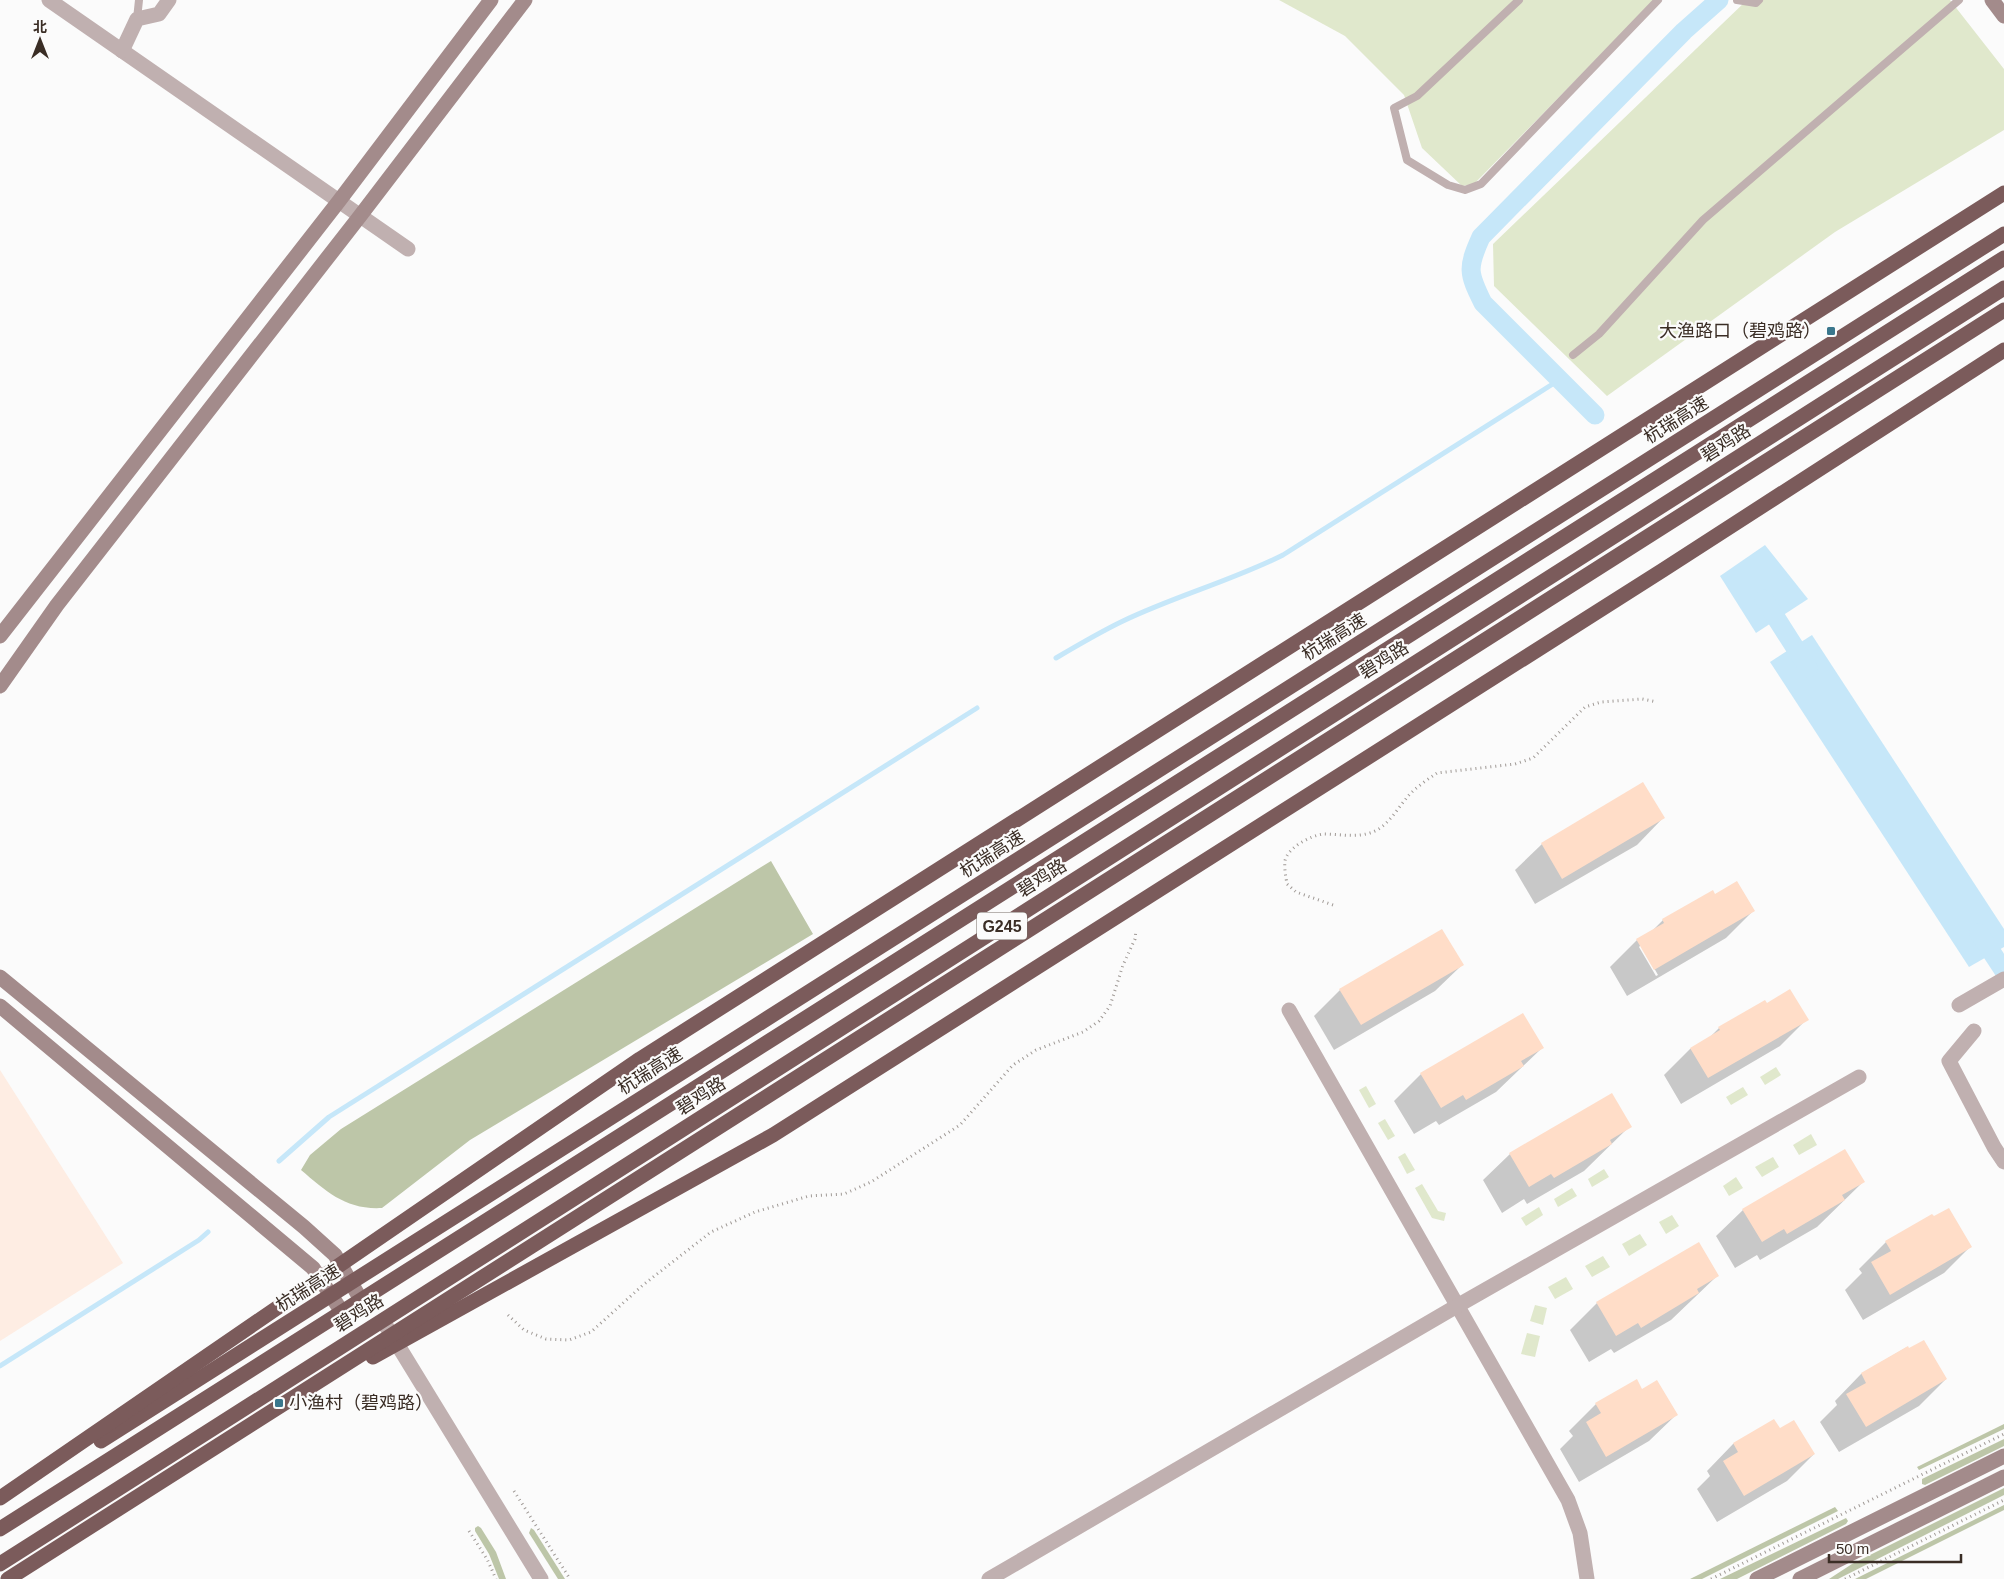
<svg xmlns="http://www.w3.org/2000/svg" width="2004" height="1579" font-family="Arial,'Noto Sans SC',sans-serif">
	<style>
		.built { fill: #feede3 }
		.green { fill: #e0e8cc }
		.forest { fill: #bdc6a8 }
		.water { fill: #c6e7f9 }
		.shadow { fill: #0003; fill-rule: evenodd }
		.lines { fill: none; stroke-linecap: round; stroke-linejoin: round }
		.stream { stroke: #c6e7f9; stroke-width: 5 }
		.canal { stroke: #c6e7f9; stroke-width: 19 }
		.building { fill: #ffddc8 }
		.path { stroke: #9f9995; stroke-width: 3; stroke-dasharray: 1 4; stroke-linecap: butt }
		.lane { stroke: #c0b0b0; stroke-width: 8 }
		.street { stroke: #c0b0b0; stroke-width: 15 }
		.secondary { stroke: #a38b8b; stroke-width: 15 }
		.highway { stroke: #7b5b5b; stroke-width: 15 }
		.poi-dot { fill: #3a778d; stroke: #fbfbfb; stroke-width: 2 }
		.labels { text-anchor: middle; stroke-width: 4.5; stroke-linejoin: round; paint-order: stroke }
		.shield { fill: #fbfbfb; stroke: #746b65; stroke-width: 1 }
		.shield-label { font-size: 16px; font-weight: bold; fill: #3a2d25 }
		.poi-label { font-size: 18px; fill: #3a2d25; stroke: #fbfbfb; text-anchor: end }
		.street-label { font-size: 18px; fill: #3a2d25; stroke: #fbfbfb }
	</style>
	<rect width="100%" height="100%" fill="#fbfbfb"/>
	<polygon class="built" points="0,1070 123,1263 0,1341"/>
	<g class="green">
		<polygon points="1279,0 1654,0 1476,182 1475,184 1462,186 1422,148 1404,95 1345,36"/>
		<polygon points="1747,0 1950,0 2004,69 2004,130 1835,232 1607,396 1494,286 1493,244"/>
		<polygon points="1776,1067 1781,1075 1765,1085 1760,1077"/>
		<polygon points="1366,1086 1376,1104 1369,1108 1359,1090"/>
		<polygon points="1743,1087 1748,1095 1731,1105 1726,1097"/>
		<polygon points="1385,1119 1395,1136 1388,1140 1378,1123"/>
		<polygon points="1811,1134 1817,1145 1799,1155 1793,1145"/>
		<polygon points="1405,1153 1415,1170 1407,1174 1398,1157"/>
		<polygon points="1773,1157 1779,1167 1762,1177 1755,1167"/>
		<polygon points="1604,1169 1609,1177 1592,1187 1588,1179"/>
		<polygon points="1736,1177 1743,1188 1729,1196 1723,1186"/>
		<polygon points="1422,1184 1438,1211 1446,1213 1444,1221 1432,1218 1415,1188"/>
		<polygon points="1572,1188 1577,1196 1558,1207 1554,1199"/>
		<polygon points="1539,1207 1543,1215 1526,1226 1521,1218"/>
		<polygon points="1672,1215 1679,1226 1666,1234 1659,1222"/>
		<polygon points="1640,1234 1647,1245 1629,1256 1622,1244"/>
		<polygon points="1603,1256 1610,1267 1592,1277 1585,1266"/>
		<polygon points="1566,1277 1573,1289 1555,1299 1548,1287"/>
		<polygon points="1535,1305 1547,1308 1543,1325 1530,1321"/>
		<polygon points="1527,1333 1540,1336 1535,1357 1521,1354"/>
	</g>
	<g class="forest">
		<path d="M771,861L813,934L470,1140L382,1208C346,1210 327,1192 301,1170L310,1155L341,1129Z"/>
		<polygon points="2004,1424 2004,1429 1919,1470 1917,1467"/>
		<polygon points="2004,1439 2004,1446 1925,1485 1922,1484 1922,1479"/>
		<polygon points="2004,1488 2004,1495 1838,1579 1829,1579 1852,1564"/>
		<polygon points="2004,1505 2004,1510 1866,1579 1855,1579"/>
		<polygon points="1835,1507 1838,1511 1702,1579 1690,1579"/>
		<polygon points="1846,1518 1848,1521 1846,1524 1737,1579 1720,1579"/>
		<polygon points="478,1526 481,1528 496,1552 506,1579 499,1579 489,1554 475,1531 475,1528"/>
		<polygon points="531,1528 534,1530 565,1579 558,1579 529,1533"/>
	</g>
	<g class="water">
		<polygon points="1765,545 1808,599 1756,633 1720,576"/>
		<polygon points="1812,635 2004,929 2004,947 1969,967 1770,662"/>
	</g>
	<g class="shadow">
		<polygon points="1663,818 1637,845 1535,904 1515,870 1542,844"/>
		<path d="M1714,896L1753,911L1726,938L1627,996L1610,967L1637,940L1651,932L1663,920ZM1641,945L1658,975L1656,976L1639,947Z"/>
		<polygon points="1462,965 1435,991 1334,1050 1314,1016 1340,990"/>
		<polygon points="1767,1004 1807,1019 1780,1046 1681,1104 1664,1075 1690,1049 1710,1037 1719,1028"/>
		<polygon points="1542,1048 1496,1092 1439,1125 1436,1121 1414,1134 1394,1101 1421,1074"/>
		<polygon points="1630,1126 1584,1171 1527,1204 1524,1199 1502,1213 1483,1180 1510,1154"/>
		<polygon points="1863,1182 1817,1227 1760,1260 1757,1255 1735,1268 1716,1236 1743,1210"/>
		<polygon points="1886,1242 1970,1247 1944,1273 1863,1320 1845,1290 1862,1273 1859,1269"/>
		<polygon points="1717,1276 1671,1320 1614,1353 1611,1349 1589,1362 1570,1330 1597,1303"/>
		<polygon points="1907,1347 1946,1379 1919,1406 1839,1452 1820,1422 1837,1405 1835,1401 1861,1374"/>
		<polygon points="1642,1390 1676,1415 1649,1441 1579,1482 1560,1449 1573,1436 1569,1431 1596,1404"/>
		<polygon points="1774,1421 1779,1430 1814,1454 1787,1481 1717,1522 1697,1489 1710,1476 1707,1471 1733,1444"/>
	</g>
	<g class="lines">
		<g class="stream">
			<path d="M1056,658C1078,645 1100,632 1123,621C1175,596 1231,581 1283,555L1559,380"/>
			<polyline points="279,1161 329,1117 977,708"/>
			<polyline points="0,1366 199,1240 208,1232"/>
		</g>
		<g class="canal">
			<path d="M1595,415L1483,303C1468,273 1467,268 1481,237L1684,31L1719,0"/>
			<polyline points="1764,599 1808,668"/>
			<polyline points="1979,933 2004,971"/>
		</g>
	</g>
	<g class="building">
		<polygon points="1643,782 1665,818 1562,879 1541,843"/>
		<polygon points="1737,881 1755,911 1654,970 1636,939 1664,923 1662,919 1713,890 1715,894"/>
		<polygon points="1442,929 1464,965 1361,1025 1339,989"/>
		<polygon points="1790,989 1809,1020 1708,1078 1690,1048 1720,1030 1718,1027 1765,1000 1767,1003"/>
		<polygon points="1523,1013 1544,1048 1521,1061 1524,1066 1466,1100 1463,1095 1441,1108 1420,1073"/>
		<polygon points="1612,1093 1632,1127 1610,1140 1612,1144 1554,1178 1551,1174 1529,1187 1509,1153"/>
		<polygon points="1845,1149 1865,1182 1842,1195 1845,1200 1787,1234 1784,1229 1762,1242 1742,1209"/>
		<polygon points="1949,1208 1972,1247 1890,1295 1871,1262 1891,1251 1885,1241 1932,1214 1934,1216"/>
		<polygon points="1699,1242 1719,1276 1697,1289 1699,1293 1641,1328 1638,1323 1616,1336 1596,1302"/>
		<polygon points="1924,1340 1947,1379 1866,1427 1846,1394 1866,1383 1861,1373 1908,1346 1909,1348"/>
		<polygon points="1637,1379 1642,1389 1657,1380 1678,1415 1606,1457 1586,1422 1601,1413 1595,1403"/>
		<polygon points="1774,1419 1780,1428 1794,1420 1815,1454 1744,1496 1723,1461 1738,1452 1733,1443"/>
	</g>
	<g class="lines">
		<g class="path">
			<path d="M1333,905L1296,892L1287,884C1286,878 1284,868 1285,861C1287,848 1311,835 1324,834C1342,834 1360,839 1377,830C1391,822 1399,806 1410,794C1418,786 1428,779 1437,773L1515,764L1533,758L1585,707L1601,702L1642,699L1657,702"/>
			<polyline points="508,1315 524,1330 546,1339 569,1340 591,1332 643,1285 711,1232 755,1212 809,1196 844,1194 871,1182 960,1125 1013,1065 1036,1050 1083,1032 1099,1021 1110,1006 1123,965 1135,939 1136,930"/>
			<polyline points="514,1491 570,1579"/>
			<polyline points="469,1531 487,1559 496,1579"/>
			<polyline points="1711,1579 2004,1434"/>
			<polyline points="1845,1579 2004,1500"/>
		</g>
		<g class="lane">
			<polyline points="1519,0 1417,96 1394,108 1407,160 1448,185 1465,190 1481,184 1658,0"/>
			<polyline points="1737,0 1756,3 1759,0"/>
			<polyline points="137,19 139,0"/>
			<polyline points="1573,355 1599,334 1703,220 1959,0"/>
		</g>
		<g class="street">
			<polyline points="49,0 408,249"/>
			<polyline points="122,51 137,19 159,14 169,0"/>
			<polyline points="1959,1005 2004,979"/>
			<polyline points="1289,1010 1568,1500 1580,1533 1587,1579"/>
			<polyline points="1974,1031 1949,1061 1994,1147 2004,1162"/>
			<polyline points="383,1321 541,1579"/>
			<polyline points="989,1579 1457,1306 1859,1077"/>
		</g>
		<g class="secondary">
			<polyline points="1992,0 2004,16"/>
			<polyline points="0,636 339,201 491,0"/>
			<polyline points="0,686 57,605 360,216 525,0"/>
			<polyline points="0,977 304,1227 335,1255 361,1300"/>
			<polyline points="0,1006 313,1268 342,1312"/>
			<polyline points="1757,1579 2004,1456"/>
			<polyline points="1800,1579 2004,1477"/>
		</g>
		<g class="highway">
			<polyline points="373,1357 773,1135 1663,570 2004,350"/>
			<polyline points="101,1441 2004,234"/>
			<polyline points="0,1498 640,1059 2004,193"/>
			<polyline points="0,1529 2004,258"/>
			<polyline points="0,1564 2004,288"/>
			<polyline points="8,1579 2004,310"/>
		</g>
	</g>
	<g class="poi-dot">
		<rect x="1826" y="326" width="10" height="10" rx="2.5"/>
		<rect x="274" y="1398" width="10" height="10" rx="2.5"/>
	</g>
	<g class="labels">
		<rect class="shield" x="977" y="912.5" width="50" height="27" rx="4"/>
		<g class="shield-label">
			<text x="1002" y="932">G245</text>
		</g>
		<g class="poi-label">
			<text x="1821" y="337">大渔路口（碧鸡路）</text>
			<text x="289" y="1409" text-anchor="start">小渔村（碧鸡路）</text>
		</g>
		<g class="street-label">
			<text transform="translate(1676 420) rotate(-32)" y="6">杭瑞高速</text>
			<text transform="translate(1726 443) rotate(-32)" y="6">碧鸡路</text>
			<text transform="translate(1334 637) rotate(-32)" y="6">杭瑞高速</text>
			<text transform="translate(1384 660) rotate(-32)" y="6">碧鸡路</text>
			<text transform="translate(992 854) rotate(-32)" y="6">杭瑞高速</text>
			<text transform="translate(1042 878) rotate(-32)" y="6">碧鸡路</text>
			<text transform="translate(650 1071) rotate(-32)" y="6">杭瑞高速</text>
			<text transform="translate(701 1096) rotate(-32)" y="6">碧鸡路</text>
			<text transform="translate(308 1288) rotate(-32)" y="6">杭瑞高速</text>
			<text transform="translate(359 1313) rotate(-32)" y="6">碧鸡路</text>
		</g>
	</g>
	<g transform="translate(40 40)" stroke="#fbfbfb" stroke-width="4" paint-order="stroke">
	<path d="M0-4L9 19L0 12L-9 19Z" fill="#3a2d25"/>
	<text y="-8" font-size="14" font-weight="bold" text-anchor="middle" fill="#3a2d25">北</text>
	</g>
	<path d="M1829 1554v8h132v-8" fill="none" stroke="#3a2d25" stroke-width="2.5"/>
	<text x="1836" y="1554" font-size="15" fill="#3a2d25" stroke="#fbfbfb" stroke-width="4" paint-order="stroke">50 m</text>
</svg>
